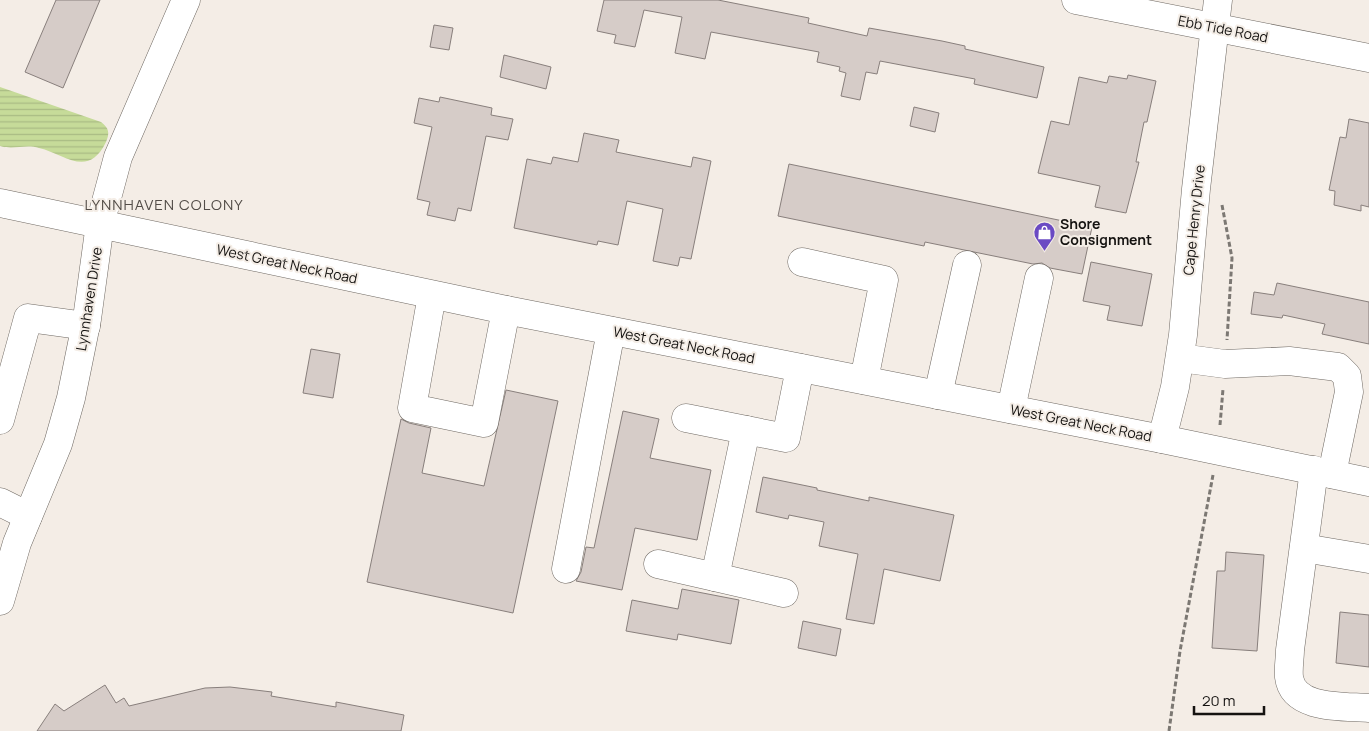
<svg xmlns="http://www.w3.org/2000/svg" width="1369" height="731" font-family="Manrope,sans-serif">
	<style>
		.water { fill: url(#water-rules) }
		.building { fill: #d6ccc8; stroke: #887f7c }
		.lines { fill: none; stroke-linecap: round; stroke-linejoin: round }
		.minor-casing { stroke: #6f6963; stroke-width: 29 }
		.path { stroke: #7c7873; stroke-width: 3; stroke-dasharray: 5 2.5; stroke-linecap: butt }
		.minor { stroke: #fff; stroke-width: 28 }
		.labels { text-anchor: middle; stroke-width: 4; stroke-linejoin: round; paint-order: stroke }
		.street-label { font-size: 14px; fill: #151311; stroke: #f4ede6 }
		.poi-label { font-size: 14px; font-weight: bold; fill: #151311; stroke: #f4ede6; text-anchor: start }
		.neighbourhood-label { font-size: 15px; letter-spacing: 1px; fill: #534d48; stroke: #f4ede6 }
	</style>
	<defs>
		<pattern id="water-rules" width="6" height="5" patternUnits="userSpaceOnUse" patternTransform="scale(1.25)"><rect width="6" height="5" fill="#c6db99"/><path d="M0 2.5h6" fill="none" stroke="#a9bb83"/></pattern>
	</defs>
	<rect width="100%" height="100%" fill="#f4ede6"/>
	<path class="water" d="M0,87L101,122C109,128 110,133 106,142C88,179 65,154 39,148C26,144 13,150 0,146Z"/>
	<g class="building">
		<polygon points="56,0 100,0 63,88 25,72"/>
		<polygon points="604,0 718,0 809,18 808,23 867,36 869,28 942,41 965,46 965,49 1044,67 1037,98 974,84 975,79 880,61 877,74 866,72 860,100 841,96 846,73 839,71 840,67 817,62 819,52 711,32 705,59 675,53 682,17 644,10 635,47 614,43 616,35 597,31"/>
		<polygon points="434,25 453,28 449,50 430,47"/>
		<polygon points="504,55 551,67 546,89 500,77"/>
		<polygon points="1128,75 1156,81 1147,122 1144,122 1136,162 1139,162 1126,213 1095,207 1100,186 1038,173 1051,121 1069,125 1079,77 1107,83 1109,76 1127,79"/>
		<polygon points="440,97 492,108 491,115 513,119 508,140 486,136 471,211 458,208 455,221 427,215 430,202 417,199 432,127 414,123 419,98 439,102"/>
		<polygon points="914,107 939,113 935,132 910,126"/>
		<polygon points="1349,119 1369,123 1369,207 1361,205 1361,211 1334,205 1335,191 1329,190 1340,137 1346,138"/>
		<polygon points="584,133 619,140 616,152 691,167 693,157 711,161 691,259 680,257 678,266 653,261 663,209 627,201 618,245 598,241 597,245 514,228 527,159 551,164 553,157 578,162"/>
		<polygon points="789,164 1092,227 1082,274 1050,268 1042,263 1033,264 925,242 924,246 778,216"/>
		<polygon points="1091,262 1152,274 1142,326 1107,320 1110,306 1083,301"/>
		<polygon points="1277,283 1369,302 1369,344 1322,334 1325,324 1283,315 1282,318 1251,314 1254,292 1274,295"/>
		<polygon points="311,349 340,354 333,398 303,393"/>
		<polygon points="506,390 558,401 513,613 367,582 401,419 409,423 431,428 422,473 484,486"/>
		<polygon points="623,411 659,419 650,458 711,470 697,540 635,528 622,590 576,581 581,572 586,547 594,548"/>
		<polygon points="763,477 817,488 817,490 869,501 869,497 954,515 940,581 884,569 874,624 846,619 858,554 819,546 824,522 789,515 788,519 756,512"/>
		<polygon points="1226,552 1264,555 1257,651 1212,648 1217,571 1225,571"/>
		<polygon points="682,589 739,600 731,644 678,634 677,640 626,631 632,600 678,609"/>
		<polygon points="1340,612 1369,615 1369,667 1336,663"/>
		<polygon points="803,621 841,629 836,656 798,648"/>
		<polygon points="105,685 116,703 124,698 129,706 205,688 230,687 272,692 271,696 336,707 336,702 404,715 401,731 37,731 55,704 64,711"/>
	</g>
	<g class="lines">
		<defs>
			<g id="minor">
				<polyline points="1076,0 1369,58"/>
				<polyline points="0,203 506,310 1162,439 1369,482"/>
				<polyline points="802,262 884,280 864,380"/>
				<polyline points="432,295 412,408 484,423 506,310"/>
				<polyline points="1180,358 1225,364 1289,361 1338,367 1347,376 1349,392 1332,474"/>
				<polyline points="938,395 967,265"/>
				<polyline points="1011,409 1039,278"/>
				<polyline points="686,418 786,438 800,368"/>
				<polyline points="0,420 28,318 86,326"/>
				<polyline points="1162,439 1175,387 1183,335 1196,189 1218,0"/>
				<path d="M1314,470L1290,650C1290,658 1288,668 1289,677C1293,710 1344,706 1369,708"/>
				<polyline points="0,502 28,516"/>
				<polyline points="1304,548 1369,559"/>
				<polyline points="658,564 715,577 746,430"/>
				<polyline points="566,569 611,331"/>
				<polyline points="715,577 784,593"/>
				<polyline points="0,601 17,543 58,444 71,398 87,319 100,224 118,157 186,0"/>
			</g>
		</defs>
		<use href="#minor" class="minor-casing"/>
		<g class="path">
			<polyline points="1222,205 1232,258 1227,340"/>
			<polyline points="1220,425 1223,389"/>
			<polyline points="1169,731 1180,651 1213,475"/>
		</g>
		<use href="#minor" class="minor"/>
	</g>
	<defs>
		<symbol id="shop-pin" viewBox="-11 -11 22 30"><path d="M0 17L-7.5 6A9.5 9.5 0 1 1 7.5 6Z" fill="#6a4ac3" stroke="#f4ede6"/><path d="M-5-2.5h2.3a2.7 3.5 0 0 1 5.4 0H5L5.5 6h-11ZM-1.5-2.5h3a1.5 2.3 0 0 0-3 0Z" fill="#fff"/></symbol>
	</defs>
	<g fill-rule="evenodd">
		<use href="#shop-pin" x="1032" y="220" width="25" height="34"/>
	</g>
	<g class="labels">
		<g class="street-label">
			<text transform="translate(1223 29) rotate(11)" y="5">Ebb Tide Road</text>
			<text transform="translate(1194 220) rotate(-84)" y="5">Cape Henry Drive</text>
			<text transform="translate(287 264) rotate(12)" y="5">West Great Neck Road</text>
			<text transform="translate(89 299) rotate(-81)" y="5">Lynnhaven Drive</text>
			<text transform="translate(684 345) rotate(11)" y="5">West Great Neck Road</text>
			<text transform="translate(1081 423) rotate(11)" y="5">West Great Neck Road</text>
		</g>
		<g class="poi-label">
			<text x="1060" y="229">Shore<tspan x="1060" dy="16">Consignment</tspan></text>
		</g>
		<g class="neighbourhood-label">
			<text x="164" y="210">LYNNHAVEN COLONY</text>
		</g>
	</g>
	<path d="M1194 706v8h70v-8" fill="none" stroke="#151311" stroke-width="2.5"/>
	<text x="1202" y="706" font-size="15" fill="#151311" stroke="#f4ede6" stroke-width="4" paint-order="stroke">20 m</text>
</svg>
